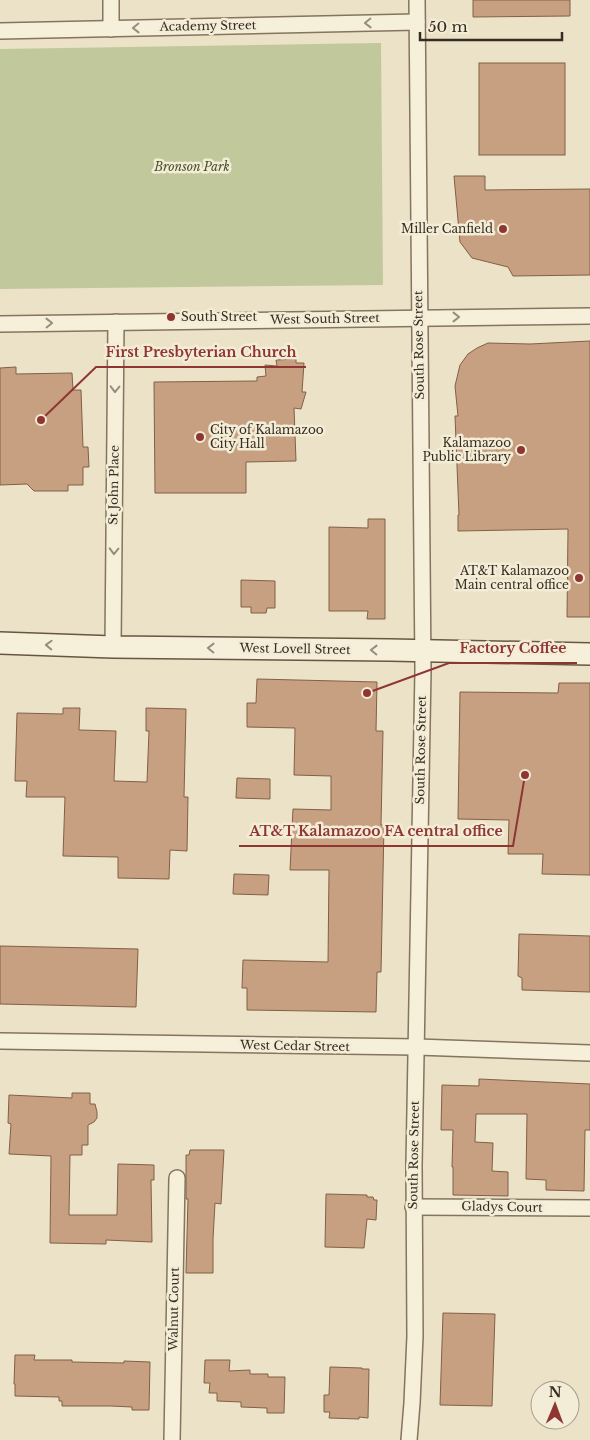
<svg xmlns="http://www.w3.org/2000/svg" width="590" height="1440" font-family="'Libre Baskerville',serif">
	<style>
		.green { fill: #c1c89c }
		.building { fill: #c6a080; stroke: #826046 }
		.lines { fill: none; stroke-linecap: round; stroke-linejoin: round }
		.street-casing { stroke: #85745e; stroke-width: 18 }
		.secondary-casing { stroke: #675641; stroke-width: 24 }
		.street { stroke: #f6efda; stroke-width: 15 }
		.secondary { stroke: #f6efda; stroke-width: 21 }
		.oneway { stroke: #968e7d }
		.poi-dot { fill: #8f3633; stroke: #f3ecd6; stroke-width: 2 }
		.labels { text-anchor: middle; stroke-width: 5; stroke-linejoin: round; paint-order: stroke }
		.street-label { font-size: 12px; fill: #372c20; stroke: #f3ecd6 }
		.park-label { font-size: 12px; font-style: italic; fill: #455129; stroke: #f3ecd6 }
		.poi-label { font-size: 12px; fill: #372c20; stroke: #f3ecd6; text-anchor: end }
		.leader { fill: none; stroke: #8f3633; stroke-width: 2 }
		.callout-dot { fill: #8f3633; stroke: #f3ecd6; stroke-width: 2 }
		.callout-label { font-size: 14px; text-anchor: middle; font-weight: bold; fill: #8f3633; stroke: #f3ecd6; stroke-width: 5; stroke-linejoin: round; paint-order: stroke }
	</style>
	<rect width="100%" height="100%" fill="#ebe2c7"/>
	<polygon class="green" points="381,43 383,285 0,289 0,49"/>
	<g class="building">
		<polygon points="473,0 570,0 570,16 473,17"/>
		<rect x="479" y="63" width="86" height="92"/>
		<polygon points="454,176 485,176 485,190 590,189 590,275 513,276 508,267 472,258 460,242"/>
		<polygon points="590,341 590,617 567,617 568,529 458,531 458,515 459,515 455,416 458,416 455,386 460,365 468,354 477,348 488,343 530,344"/>
		<polygon points="296,359 296,363 304,363 302,392 306,392 301,409 294,408 296,461 246,462 246,493 155,493 154,382 257,381 257,377 266,376 265,365 277,366 276,360"/>
		<polygon points="16,367 16,374 72,373 73,390 81,390 83,447 88,447 89,467 83,467 83,485 68,485 68,491 34,491 27,484 0,485 0,368"/>
		<polygon points="368,519 385,519 385,619 367,619 368,611 329,611 329,527 368,528"/>
		<polygon points="241,580 275,581 275,608 267,608 266,613 251,613 251,607 241,607"/>
		<polygon points="257,679 377,682 376,731 383,731 381,825 384,825 381,972 377,972 376,1012 247,1010 247,988 242,988 243,960 328,962 329,870 290,870 293,809 331,810 331,776 294,775 295,728 247,727 247,703 256,703"/>
		<polygon points="559,683 590,683 590,875 542,874 543,854 508,854 509,820 458,819 460,692 558,693"/>
		<polygon points="63,708 80,708 79,730 116,731 114,781 147,782 149,731 146,731 146,708 186,709 184,797 188,797 187,851 170,850 169,879 118,878 118,857 63,856 65,797 26,797 27,781 15,781 17,713 63,714"/>
		<polygon points="237,778 270,779 270,799 236,798"/>
		<polygon points="234,874 269,875 268,895 233,894"/>
		<polygon points="519,934 590,936 590,992 522,990 522,978 518,976"/>
		<polygon points="0,946 138,949 136,1007 0,1004"/>
		<polygon points="479,1079 590,1084 590,1130 585,1130 584,1191 546,1190 546,1180 526,1179 527,1114 476,1114 475,1142 493,1143 492,1171 508,1172 508,1196 453,1195 453,1167 452,1167 453,1130 441,1130 442,1085 479,1086"/>
		<polygon points="72,1093 90,1093 90,1104 95,1104 97,1112 97,1118 94,1122 88,1125 88,1145 82,1145 82,1155 70,1155 69,1215 117,1215 118,1164 154,1165 154,1180 151,1180 152,1242 106,1240 106,1244 50,1243 51,1156 9,1154 11,1124 8,1123 9,1095 72,1098"/>
		<polygon points="190,1150 224,1150 221,1204 215,1203 213,1239 213,1273 186,1273 188,1199 186,1199 186,1155 189,1155"/>
		<polygon points="326,1194 367,1195 367,1197 373,1197 374,1200 377,1200 376,1220 367,1219 364,1248 325,1247"/>
		<polygon points="443,1313 495,1314 492,1406 440,1405"/>
		<polygon points="15,1355 35,1355 34,1360 72,1360 72,1362 124,1363 124,1361 150,1362 149,1410 132,1410 132,1407 111,1406 62,1406 62,1401 59,1401 59,1397 15,1396 15,1384 14,1384"/>
		<polygon points="205,1360 230,1360 229,1371 250,1370 250,1374 268,1374 268,1377 285,1377 284,1413 267,1413 267,1408 241,1407 241,1402 217,1401 217,1393 209,1393 210,1383 204,1383"/>
		<polygon points="330,1367 362,1368 362,1369 369,1369 368,1418 359,1417 359,1419 329,1418 330,1412 324,1412 324,1395 329,1395"/>
	</g>
	<g class="lines">
		<defs>
			<g id="street">
				<polyline points="111,0 111,29"/>
				<polyline points="0,31 417,22"/>
				<polyline points="0,324 590,316"/>
				<polyline points="113,647 116,322"/>
				<polyline points="0,1041 417,1047 590,1053"/>
				<polyline points="413,1207 590,1208"/>
				<polyline points="172,1440 177,1178"/>
				<polyline points="409,1440 412,1403 415,1336 414,1165 423,670 417,0"/>
			</g>
			<polyline id="secondary" points="0,643 113,647 390,650 590,654"/>
		</defs>
		<use href="#street" class="street-casing"/>
		<use href="#secondary" class="secondary-casing"/>
		<use href="#street" class="street"/>
		<use href="#secondary" class="secondary"/>
	</g>
	<defs><path id="oneway-chevron" d="M-2-3.5L2.5 0L-2 3.5" fill="none" stroke-width="1.6" stroke-linecap="round" stroke-linejoin="round" transform="scale(1.25)"/></defs>
	<g class="oneway">
		<use href="#oneway-chevron" transform="translate(368 23) rotate(179)"/>
		<use href="#oneway-chevron" transform="translate(136 28) rotate(179)"/>
		<use href="#oneway-chevron" transform="translate(456 317)"/>
		<use href="#oneway-chevron" transform="translate(49 323) rotate(-1)"/>
		<use href="#oneway-chevron" transform="translate(115 389) rotate(91)"/>
		<use href="#oneway-chevron" transform="translate(114 551) rotate(91)"/>
		<use href="#oneway-chevron" transform="translate(49 645) rotate(-178)"/>
		<use href="#oneway-chevron" transform="translate(211 648) rotate(-179)"/>
		<use href="#oneway-chevron" transform="translate(374 650) rotate(-179)"/>
	</g>
	<g class="poi-dot">
		<circle cx="503" cy="229" r="5"/>
		<circle cx="171" cy="317" r="5"/>
		<circle cx="200" cy="437" r="5"/>
		<circle cx="521" cy="450" r="5"/>
		<circle cx="579" cy="578" r="5"/>
	</g>
	<g class="labels">
		<g class="street-label">
			<text transform="translate(208 26) rotate(-1)" y="4">Academy Street</text>
			<text transform="translate(325 319) rotate(-1)" y="4">West South Street</text>
			<text transform="translate(419 345) rotate(-91)" y="4">South Rose Street</text>
			<text transform="translate(114 485) rotate(-89)" y="4">St John Place</text>
			<text transform="translate(295 649) rotate(1)" y="4">West Lovell Street</text>
			<text transform="translate(421 750) rotate(-89)" y="4">South Rose Street</text>
			<text transform="translate(295 1046) rotate(1)" y="4">West Cedar Street</text>
			<text transform="translate(414 1155) rotate(-89)" y="4">South Rose Street</text>
			<text transform="translate(502 1207) rotate(1)" y="4">Gladys Court</text>
			<text transform="translate(174 1309) rotate(-89)" y="4">Walnut Court</text>
		</g>
		<g class="park-label">
			<text x="192" y="171">Bronson Park</text>
		</g>
		<g class="poi-label">
			<text x="493" y="233">Miller Canfield</text>
			<text x="181" y="321" text-anchor="start">South Street</text>
			<text x="210" y="434" text-anchor="start">City of Kalamazoo<tspan x="210" dy="14">City Hall</tspan></text>
			<text x="511" y="447">Kalamazoo<tspan x="511" dy="14">Public Library</tspan></text>
			<text x="569" y="575">AT&amp;T Kalamazoo<tspan x="569" dy="14">Main central office</tspan></text>
		</g>
	</g>
	<path class="leader" d="M41 420L96 367H306M367 693L449 663H577M525 775L513 846H239"/>
	<g class="callout-dot">
		<circle cx="41" cy="420" r="5"/>
		<circle cx="367" cy="693" r="5"/>
		<circle cx="525" cy="775" r="5"/>
	</g>
	<g class="callout-label">
		<text x="201" y="357">First Presbyterian Church</text>
		<text x="513" y="653">Factory Coffee</text>
		<text x="376" y="836">AT&amp;T Kalamazoo FA central office</text>
	</g>
	<g transform="translate(555 1405) rotate(1)"><circle r="24" fill="#f3ecd6" stroke="#a89f8d"/>
	<path d="M0-4L9 19L0 12L-9 19Z" fill="#8f3633"/>
	<text y="-8" font-size="14" font-weight="bold" text-anchor="middle" fill="#372c20">N</text>
	</g>
	<path d="M420 32v8h142v-8" fill="none" stroke="#372c20" stroke-width="2.5"/>
	<text x="428" y="32" font-size="15" fill="#372c20" stroke="#f3ecd6" stroke-width="4" paint-order="stroke">50 m</text>
</svg>
